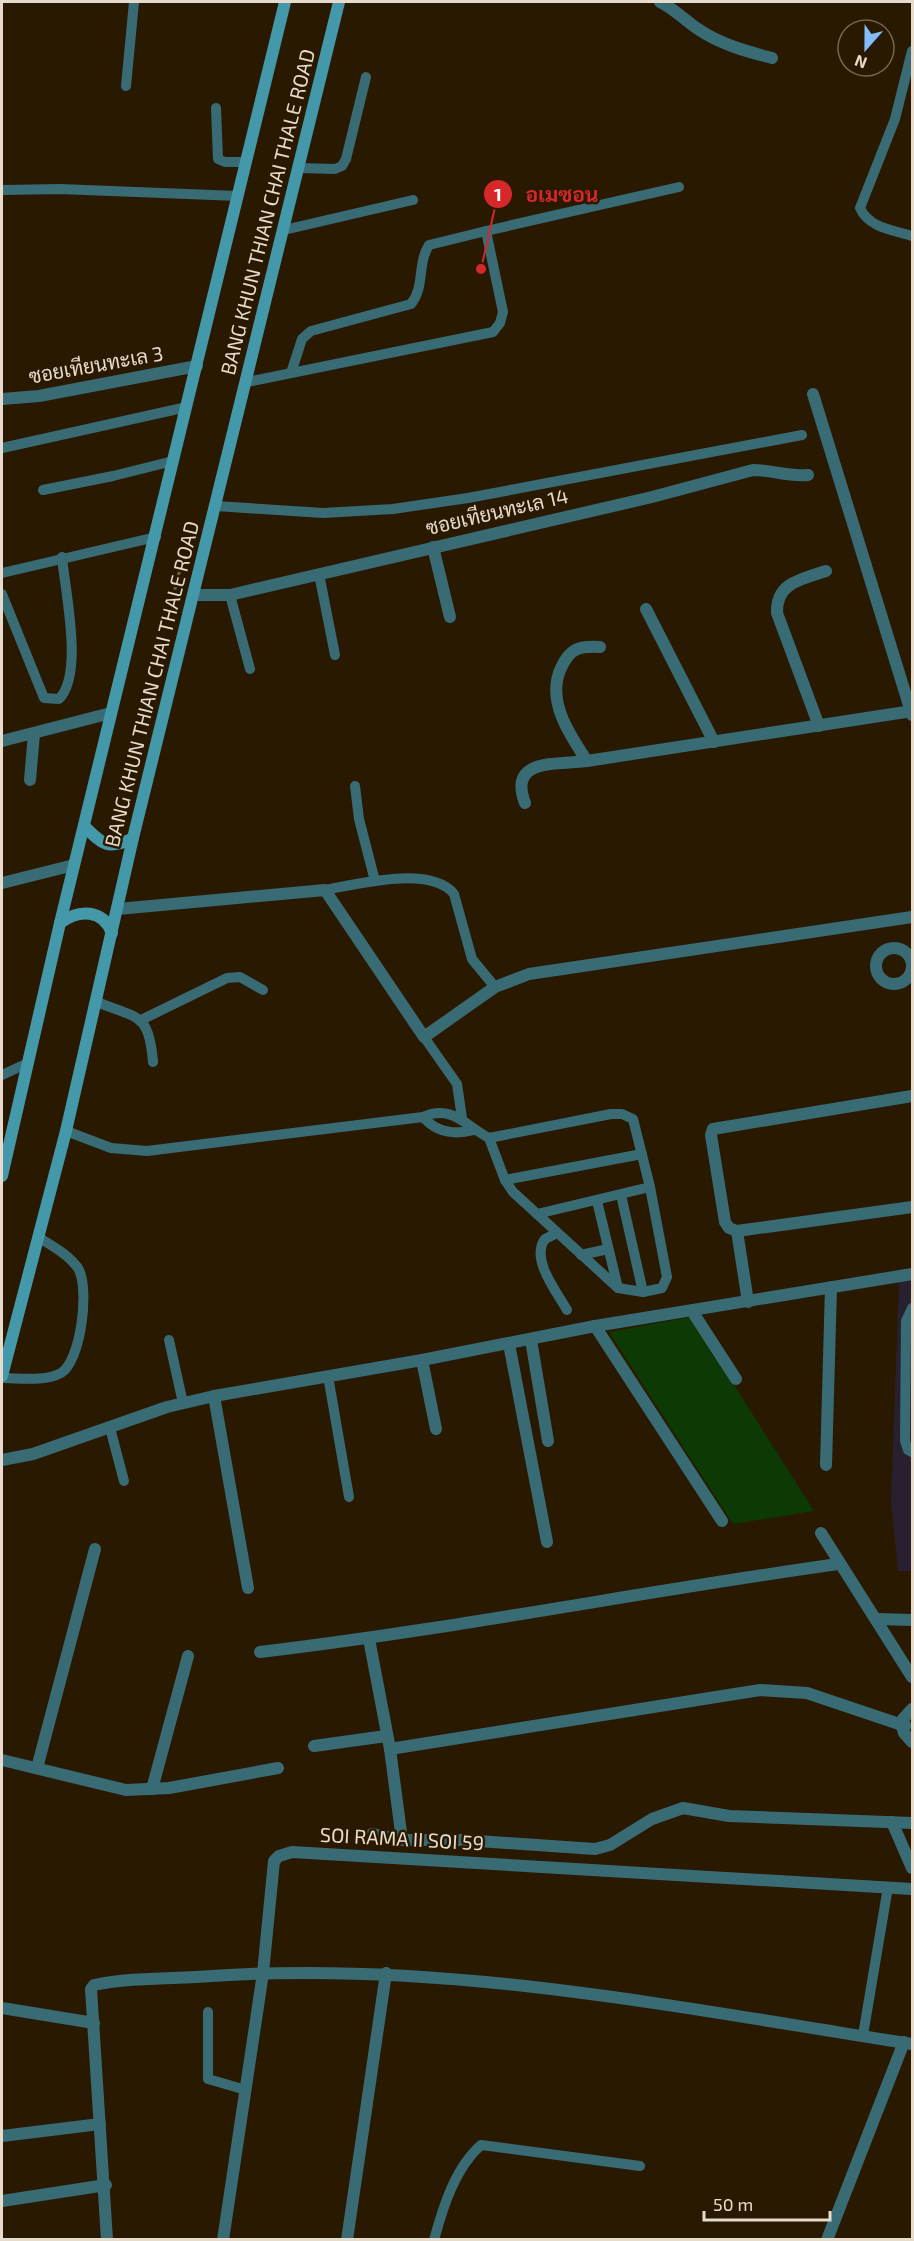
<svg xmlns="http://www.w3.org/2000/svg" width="914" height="2241" font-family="'Exo 2',Sarabun,sans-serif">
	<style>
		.industrial { fill: #29202f }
		.green { fill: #0d3905 }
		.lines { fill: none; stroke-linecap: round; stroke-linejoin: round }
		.path { stroke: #70614d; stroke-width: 3; stroke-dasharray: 4.5 3; stroke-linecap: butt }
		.lane { stroke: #396b75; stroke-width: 10 }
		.street { stroke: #396b75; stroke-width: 12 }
		.secondary { stroke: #4399a9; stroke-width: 12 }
		.labels { text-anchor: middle; stroke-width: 5; stroke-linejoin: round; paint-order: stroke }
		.street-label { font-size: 20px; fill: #e6dbcc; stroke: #2a1901 }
		.leader { fill: none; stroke: #d62828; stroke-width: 2 }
		.callout-dot { fill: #d62828; stroke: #2a1901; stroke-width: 2 }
		.mark-label { font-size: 18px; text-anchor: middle; font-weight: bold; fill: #fff }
		.callout-label { font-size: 21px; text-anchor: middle; font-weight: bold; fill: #d62828; stroke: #2a1901; stroke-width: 5; stroke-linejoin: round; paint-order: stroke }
	</style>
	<rect width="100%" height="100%" fill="#2a1901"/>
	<polygon class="industrial" points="912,1279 912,1571 898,1571 891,1502 899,1282"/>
	<polygon class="green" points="691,1317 814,1511 733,1524 609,1332"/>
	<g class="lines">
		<polyline class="path" points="173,597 182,561"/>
		<g class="lane">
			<path d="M912,51L895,119L860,208C869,228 893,230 912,236"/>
			<polyline points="126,86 134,2"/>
			<polyline points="216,108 218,159 225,162 246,162"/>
			<polyline points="300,168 335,169 342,166 346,159 366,77"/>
			<polyline points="2,190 60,189 238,196"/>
			<polyline points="284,230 413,200"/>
			<path d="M291,373L302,339L311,331L411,304C425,287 417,264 429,245L486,231"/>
			<polyline points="247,382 493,332 500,323 503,312 486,231 679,187"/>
			<polyline points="2,448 187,407"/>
			<polyline points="43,490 113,476 173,461"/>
			<polyline points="216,506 323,513 393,509 468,498 802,435"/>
			<polyline points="2,573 156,537"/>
			<polyline points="319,574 335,655"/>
			<path d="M2,594L44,698L59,699C84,674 65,591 62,557"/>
			<polyline points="230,595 250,669"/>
			<polyline points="355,786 359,819 375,881"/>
			<path d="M325,890C357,884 431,865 454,894L472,959L495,987"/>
			<path d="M97,1002C139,1019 149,1013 153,1062"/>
			<polyline points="141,1020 227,978 240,977 263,990"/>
			<polyline points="424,1037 457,1084 462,1118"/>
			<polyline points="2,1075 28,1063"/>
			<path d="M423,1117C437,1133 455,1135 474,1130"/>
			<path d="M66,1131L111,1148L147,1151L423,1117C452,1104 466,1126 489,1138L505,1180L513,1192L618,1288L643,1292L662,1288L667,1277L650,1187"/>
			<polyline points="489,1138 611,1114 622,1114 633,1119 650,1187 537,1214"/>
			<polyline points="505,1180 642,1154"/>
			<polyline points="621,1195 643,1292"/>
			<polyline points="597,1201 618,1288"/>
			<path d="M557,1233L545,1239C530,1259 557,1292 567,1310"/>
			<polyline points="581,1255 608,1249"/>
			<polyline points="912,1308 906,1321 905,1441 908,1450 912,1452"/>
			<polyline points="169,1340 183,1403"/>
			<polyline points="328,1376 349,1497"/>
			<path d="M2,1378C19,1378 45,1382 61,1373C81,1361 90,1288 78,1268C68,1254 52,1246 38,1237"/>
			<polyline points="110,1428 124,1481"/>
			<polyline points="208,2012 208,2079 246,2090"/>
			<polyline points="863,2035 888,1887"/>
			<path d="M434,2240C443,2207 455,2168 481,2145L640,2166"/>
		</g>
		<g class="street">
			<path d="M660,2C675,9 684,20 698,29C720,44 745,51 772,58"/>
			<polyline points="813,394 912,715"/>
			<polyline points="2,399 39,396 197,366"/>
			<polyline points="433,547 450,617"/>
			<path d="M194,595H230L652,497L753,470C773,470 787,477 808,475"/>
			<polyline points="646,609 714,742"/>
			<path d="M600,647C579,646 570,648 561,668C546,700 569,734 587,761L912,711"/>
			<path d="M819,726L777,613C776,583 801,579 826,571"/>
			<polyline points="2,741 111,713"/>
			<polyline points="30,780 34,734"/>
			<path d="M525,803C508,758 556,765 587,761"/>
			<polyline points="2,883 74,865"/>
			<polyline points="118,909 325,890 424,1037 495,987 529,974 912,917"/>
			<circle cx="894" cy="966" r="18"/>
			<polyline points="737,1231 912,1207"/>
			<polyline points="748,1302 737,1231 729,1228 725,1222 711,1135 713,1129 912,1096"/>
			<polyline points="692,1311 736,1379"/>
			<polyline points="595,1326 722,1521"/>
			<polyline points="531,1340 548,1441"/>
			<polyline points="509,1344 547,1542"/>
			<polyline points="422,1360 436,1429"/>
			<polyline points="214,1396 248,1588"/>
			<polyline points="2,1460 33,1454 167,1407 214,1396 422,1360 595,1326 912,1274"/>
			<polyline points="826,1465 831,1287"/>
			<polyline points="821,1533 912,1677"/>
			<polyline points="877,1619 912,1620"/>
			<polyline points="369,1639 390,1749 402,1840"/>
			<path d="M260,1652C453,1629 645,1591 838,1564"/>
			<polyline points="912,1709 903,1719 905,1726 902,1726 904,1733 912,1742"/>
			<polyline points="314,1746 386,1736"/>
			<polyline points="390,1749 760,1690 807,1693 905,1726"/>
			<polyline points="2,1760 126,1790 169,1788 278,1768"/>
			<polyline points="37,1768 95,1549"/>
			<polyline points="152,1789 188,1656"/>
			<polyline points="892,1822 912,1868"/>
			<polyline points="372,1834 402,1840 463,1840 595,1849 610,1845 652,1819 683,1808 729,1816 912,1823"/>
			<polyline points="2,2008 94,2023"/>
			<polyline points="2,2136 100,2124"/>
			<polyline points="2,2201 106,2185"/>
			<path d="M107,2240L91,1989L94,1985C131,1977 174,1979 212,1976C447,1960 680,2008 912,2044"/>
			<polyline points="223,2240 263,1973 274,1861 279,1856 292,1852 912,1889"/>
			<polyline points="347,2240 386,1973"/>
			<polyline points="827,2240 904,2042"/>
		</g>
		<g class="secondary">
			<path d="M84,826C102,844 108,851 133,838"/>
			<path d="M60,923C79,909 103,909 112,933"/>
			<polyline points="2,1176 60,923 285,2"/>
			<polyline points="2,1376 66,1131 133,838 339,2"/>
		</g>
	</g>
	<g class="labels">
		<g class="street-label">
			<text transform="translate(268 212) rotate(-76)" y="7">BANG KHUN THIAN CHAI THALE ROAD</text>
			<text transform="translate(96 365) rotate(-10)" y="7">ซอยเทียนทะเล 3</text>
			<text transform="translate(497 512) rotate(-13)" y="7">ซอยเทียนทะเล 14</text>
			<text transform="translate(152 684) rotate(-76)" y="7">BANG KHUN THIAN CHAI THALE ROAD</text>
			<text transform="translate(402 1839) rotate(3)" y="7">SOI RAMA II SOI 59</text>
		</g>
	</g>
	<path class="leader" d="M481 269L498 194"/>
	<g class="callout-dot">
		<circle cx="481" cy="269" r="6"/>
		<circle cx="498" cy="194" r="15"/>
	</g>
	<g class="mark-label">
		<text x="498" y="201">1</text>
	</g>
	<g class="callout-label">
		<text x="562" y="202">อเมซอน</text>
	</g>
	<rect width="914" height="2241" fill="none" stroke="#e6dbcc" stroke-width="6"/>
	<g transform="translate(866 48) rotate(201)"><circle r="28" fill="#2a1901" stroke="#756752" stroke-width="1.5"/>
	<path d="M0-4.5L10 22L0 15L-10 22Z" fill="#84bcfb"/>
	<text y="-9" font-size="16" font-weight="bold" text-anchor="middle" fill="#e6dbcc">N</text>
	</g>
	<path d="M704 2211v9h126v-9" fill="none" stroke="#e6dbcc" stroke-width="3"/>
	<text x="713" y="2211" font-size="18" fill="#e6dbcc" stroke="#2a1901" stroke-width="4.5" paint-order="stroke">50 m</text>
</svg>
